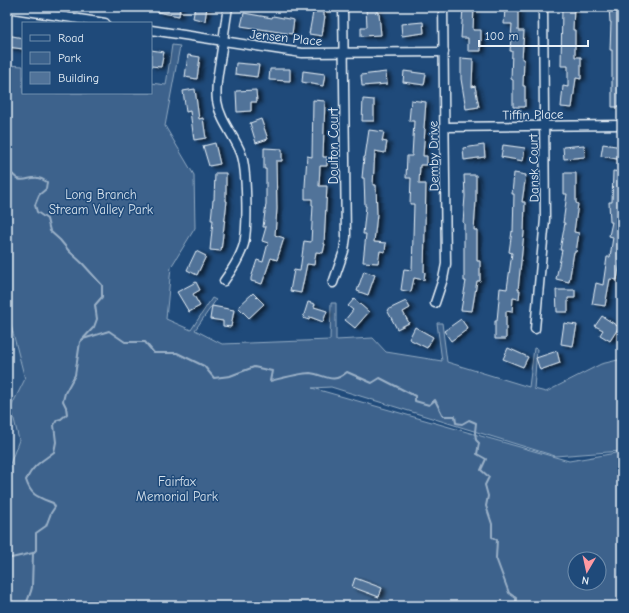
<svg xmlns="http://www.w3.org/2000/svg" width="629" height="613" font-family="'Comic Neue',sans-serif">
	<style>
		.built { fill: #2e5683 }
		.green { fill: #3c628c; stroke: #92aac2; fill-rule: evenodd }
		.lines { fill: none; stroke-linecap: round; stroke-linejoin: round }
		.stream { stroke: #9ab0c7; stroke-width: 2 }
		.building { fill: #517399; stroke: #e8f1f8; filter: url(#shadow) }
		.minor-casing { stroke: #e8f1f8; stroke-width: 11 }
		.minor { stroke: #1f4a7a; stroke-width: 8 }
		.labels { text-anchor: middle; stroke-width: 3; stroke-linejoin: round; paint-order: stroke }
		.street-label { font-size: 13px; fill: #e8f1f8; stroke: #1f4a7a }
		.park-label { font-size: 13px; fill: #d7e3ed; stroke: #1f4a7a }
	</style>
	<defs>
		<filter id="shadow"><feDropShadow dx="4" dy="2" stdDeviation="2" flood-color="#0009"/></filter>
	</defs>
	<rect width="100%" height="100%" fill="#1f4a7a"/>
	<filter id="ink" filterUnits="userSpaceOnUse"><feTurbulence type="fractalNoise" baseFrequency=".025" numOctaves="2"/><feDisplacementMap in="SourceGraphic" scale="8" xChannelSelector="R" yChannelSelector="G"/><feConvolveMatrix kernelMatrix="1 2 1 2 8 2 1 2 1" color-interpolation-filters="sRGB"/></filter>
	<g filter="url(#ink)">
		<polygon class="built" points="7,309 25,379 12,407 19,440 7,472"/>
		<path class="green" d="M172,45L180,46L165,126L194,175L195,228L171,267L166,319L191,330L212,298L216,300L195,330L222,344L330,340L331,303H336V340L373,338L386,352L442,361L437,323H442L447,362L529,387L534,348L537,349L534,389L546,392L601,364L622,359V451L555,456L331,387L312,388L569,461L622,452V606H7V519L11,506L7,472L19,440L11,407L25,379L7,310V65L23,66V93H151V83L166,85ZM575,559H599V583H575Z"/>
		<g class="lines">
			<g class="stream">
				<path d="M7,171C12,172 13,176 18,179C28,183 33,172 47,182L46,189L39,195L35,205L37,212L47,219L50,231L60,240L69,251L83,264L102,285V297L95,305L97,319L94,327L80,342L75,375L65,393L63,401L66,407L67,414L61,419L57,420L54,425L56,442L54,452C41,462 34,464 26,480C31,496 38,497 53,503L55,507L51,513L46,526L36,533V550L33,553L32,587C31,594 27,599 26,606"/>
				<path d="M83,339L109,331L125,342H145L154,353H177L204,366L214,378L230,376L254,367L272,371L270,381C278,379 302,373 310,373C326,375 332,385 347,372L372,383L380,378L415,396V401L429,405L435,400L443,416H455L456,423L462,424L469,420L476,423L475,432L476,440L479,443L477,454L486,459L481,470L489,477L485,485L488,496L486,506L492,524V537L497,540L496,558L509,593L516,598V605L513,606"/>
				<polyline points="7,559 33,553"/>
			</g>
		</g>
		<g class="building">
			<polygon points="158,7 180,7 179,16 157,12"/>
			<polygon points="195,7 207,7 205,21 193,18"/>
			<polygon points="314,7 324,7 324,16 325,16 322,36 309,34"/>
			<polygon points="366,7 377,7 377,13 379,13 381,35 361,36 361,27 367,27"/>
			<polygon points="463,7 474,7 473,30 481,30 481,51 468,51 468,38 461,38"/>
			<polygon points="505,7 518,7 518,31 524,31 522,59 524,59 523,86 525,86 525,107 513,107 513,80 511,79 512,51 510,51 512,24 504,24"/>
			<polygon points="562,7 574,7 573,30 575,30 575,57 581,57 581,79 576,78 572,108 561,107 563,86 568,87 568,66 561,66"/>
			<polygon points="609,7 622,7 622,107 612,107 612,50 610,50 611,22 610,22"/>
			<polygon points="244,13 272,18 273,16 294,20 292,34 241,26"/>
			<polygon points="423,22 424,33 402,36 401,24"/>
			<polygon points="7,35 23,38 23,49 7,47"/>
			<polygon points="151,50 164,52 161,67 151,66"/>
			<polygon points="188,55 200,57 197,79 185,77"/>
			<polygon points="461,58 473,59 472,87 475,86 479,107 466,109 461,79"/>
			<polygon points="236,63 259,65 257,77 235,74"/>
			<polygon points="270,69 290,69 290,81 269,80"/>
			<polygon points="303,71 325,74 323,86 302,82"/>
			<polygon points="404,71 426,74 424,85 403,82"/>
			<polygon points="386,72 387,84 362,86 361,75"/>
			<polygon points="195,89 199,119 203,118 206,138 194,140 190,111 186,112 183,91"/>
			<polygon points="256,90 257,102 251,102 251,111 237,112 236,91"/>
			<polygon points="363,99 374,100 374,121 362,121"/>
			<polygon points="313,100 325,101 323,157 327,157 327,166 320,166 319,186 327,186 324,244 325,244 323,253 316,252 314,265 307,264 301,293 290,291 294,270 300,271 304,241 311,242 313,205 312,205 312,199 305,199 305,186 307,156 312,157"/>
			<polygon points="411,100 426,102 424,128 425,129 423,156 427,156 427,165 420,165 419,184 426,184 424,272 425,272 424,280 414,278 411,292 401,290 404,269 412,270 414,204 410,204 411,178 406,178 407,156 412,156 414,121 409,121"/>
			<polygon points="261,119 268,139 256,143 250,123"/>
			<polygon points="369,130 384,132 382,141 387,142 385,153 375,151 373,185 376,185 377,214 374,242 386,243 385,252 380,251 378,263 363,262 366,234 363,234 366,206 365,206 364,178 362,178 364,157 365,157"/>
			<polygon points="215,143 220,164 209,166 203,146"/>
			<polygon points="603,144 622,147 622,160 601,156"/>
			<polygon points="484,145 485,157 464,160 463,148"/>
			<polygon points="503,145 525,148 523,161 501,157"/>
			<polygon points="584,145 585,157 564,159 563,147"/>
			<polygon points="264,148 282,149 282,161 276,161 277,209 275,235 284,238 277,260 271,258 262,284 251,281 251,278 257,260 263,262 268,243 262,241 266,227 263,227 266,204 266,169 264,169"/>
			<polygon points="613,171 622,172 622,251 617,280 610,279 605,306 592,304 596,283 603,285 607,257 610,257 613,237 609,236 612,222 610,222 609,202 612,202"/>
			<polygon points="215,173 226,173 226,201 227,201 221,251 210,250 213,220 211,220 213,200 214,200"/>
			<polygon points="514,173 526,175 522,202 525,202 524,233 518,290 520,290 519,299 513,298 512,312 506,311 506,339 495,339 495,321 497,321 500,288 507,289 512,253 509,252 512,231 513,232 514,194 512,194"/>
			<polygon points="564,173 576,173 576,203 578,204 574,232 579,233 576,252 574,252 569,282 556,279 562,250 560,250 565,223 563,223 567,194 564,194"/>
			<polygon points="464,175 476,175 476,201 474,230 477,230 477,261 480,261 480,281 477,281 472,311 461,310 466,281 464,281 464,223 463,223 465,196"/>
			<polygon points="196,251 206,256 197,275 187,270"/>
			<polygon points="364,271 375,275 368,295 357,291"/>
			<polygon points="196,282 200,290 193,294 200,306 189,312 177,292"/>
			<polygon points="556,290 575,290 575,298 568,298 568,312 557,312"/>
			<polygon points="253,293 264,304 249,318 238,307"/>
			<polygon points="354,299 369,312 355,328 345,320 353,310 348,306"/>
			<polygon points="406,301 410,308 403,312 409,323 397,329 387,310"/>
			<polygon points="308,302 315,304 314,307 327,311 323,322 310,317 309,320 303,318"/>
			<polygon points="212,306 234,310 231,327 223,326 223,321 210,319"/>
			<polygon points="602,316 619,327 610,341 600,335 603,330 595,326"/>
			<polygon points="461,319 468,329 451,341 444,331"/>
			<polygon points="564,323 577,325 573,346 561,344"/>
			<polygon points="415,327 433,337 427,348 409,339"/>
			<polygon points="508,348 528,357 523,367 503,359"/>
			<polygon points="557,351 560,363 540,370 536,358"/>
			<polygon points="355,578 382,588 379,597 352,587"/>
		</g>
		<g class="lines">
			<defs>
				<g id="minor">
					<polyline points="7,8 105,23"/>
					<polyline points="151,30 302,53 444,52"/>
					<polyline points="445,127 622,125"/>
					<path d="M224,281C232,270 240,258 244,244C248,226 247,169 241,153C234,135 220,121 217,101C215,87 218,74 220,61C223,43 225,25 228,7"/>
					<polyline points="333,283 344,251 346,237 343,7"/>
					<polyline points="435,303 443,279 446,264 443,7"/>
					<polyline points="535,329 545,219 543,7"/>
				</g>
			</defs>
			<use href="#minor" class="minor-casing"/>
			<use href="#minor" class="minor"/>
		</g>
	</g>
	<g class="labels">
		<g class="street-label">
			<text transform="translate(286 37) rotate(6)" y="5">Jensen Place</text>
			<text transform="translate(533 114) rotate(-1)" y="5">Tiffin Place</text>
			<text transform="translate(333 146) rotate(-90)" y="5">Doulton Court</text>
			<text transform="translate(433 156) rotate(-91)" y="5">Demby Drive</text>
			<text transform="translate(533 168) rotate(-91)" y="5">Dansk Court</text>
		</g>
		<g class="park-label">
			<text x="101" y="199">Long Branch<tspan x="101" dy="15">Stream Valley Park</tspan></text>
			<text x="177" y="486">Fairfax<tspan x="177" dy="15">Memorial Park</tspan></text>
		</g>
	</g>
	<rect width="629" height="613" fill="none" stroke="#1f4a7a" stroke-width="24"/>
	<rect x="12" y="12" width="605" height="589" fill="none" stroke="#e8f1f8" stroke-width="1.5" filter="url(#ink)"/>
	<rect x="22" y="22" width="130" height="72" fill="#1f4a7a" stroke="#6f8dac"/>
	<rect x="30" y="35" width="20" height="6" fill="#1f4a7a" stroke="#6f8dac"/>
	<text x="58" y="42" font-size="12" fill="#e8f1f8">Road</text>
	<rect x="30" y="52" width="20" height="12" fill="#3c628c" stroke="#6f8dac"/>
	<text x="58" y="62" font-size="12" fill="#e8f1f8">Park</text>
	<rect x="30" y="72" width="20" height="12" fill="#517399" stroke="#6f8dac"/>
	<text x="58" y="82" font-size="12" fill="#e8f1f8">Building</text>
	<g transform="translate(587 571) rotate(189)"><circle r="19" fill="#1f4a7a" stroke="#6f8dac"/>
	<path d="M0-3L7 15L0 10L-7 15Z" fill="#ff9aa2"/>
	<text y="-6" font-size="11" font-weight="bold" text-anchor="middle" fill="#e8f1f8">N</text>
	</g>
	<path d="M479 40v6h109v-6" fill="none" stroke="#e8f1f8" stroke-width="2"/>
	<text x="485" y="40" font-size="12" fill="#e8f1f8" stroke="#1f4a7a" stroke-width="3" paint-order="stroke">100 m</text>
</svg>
